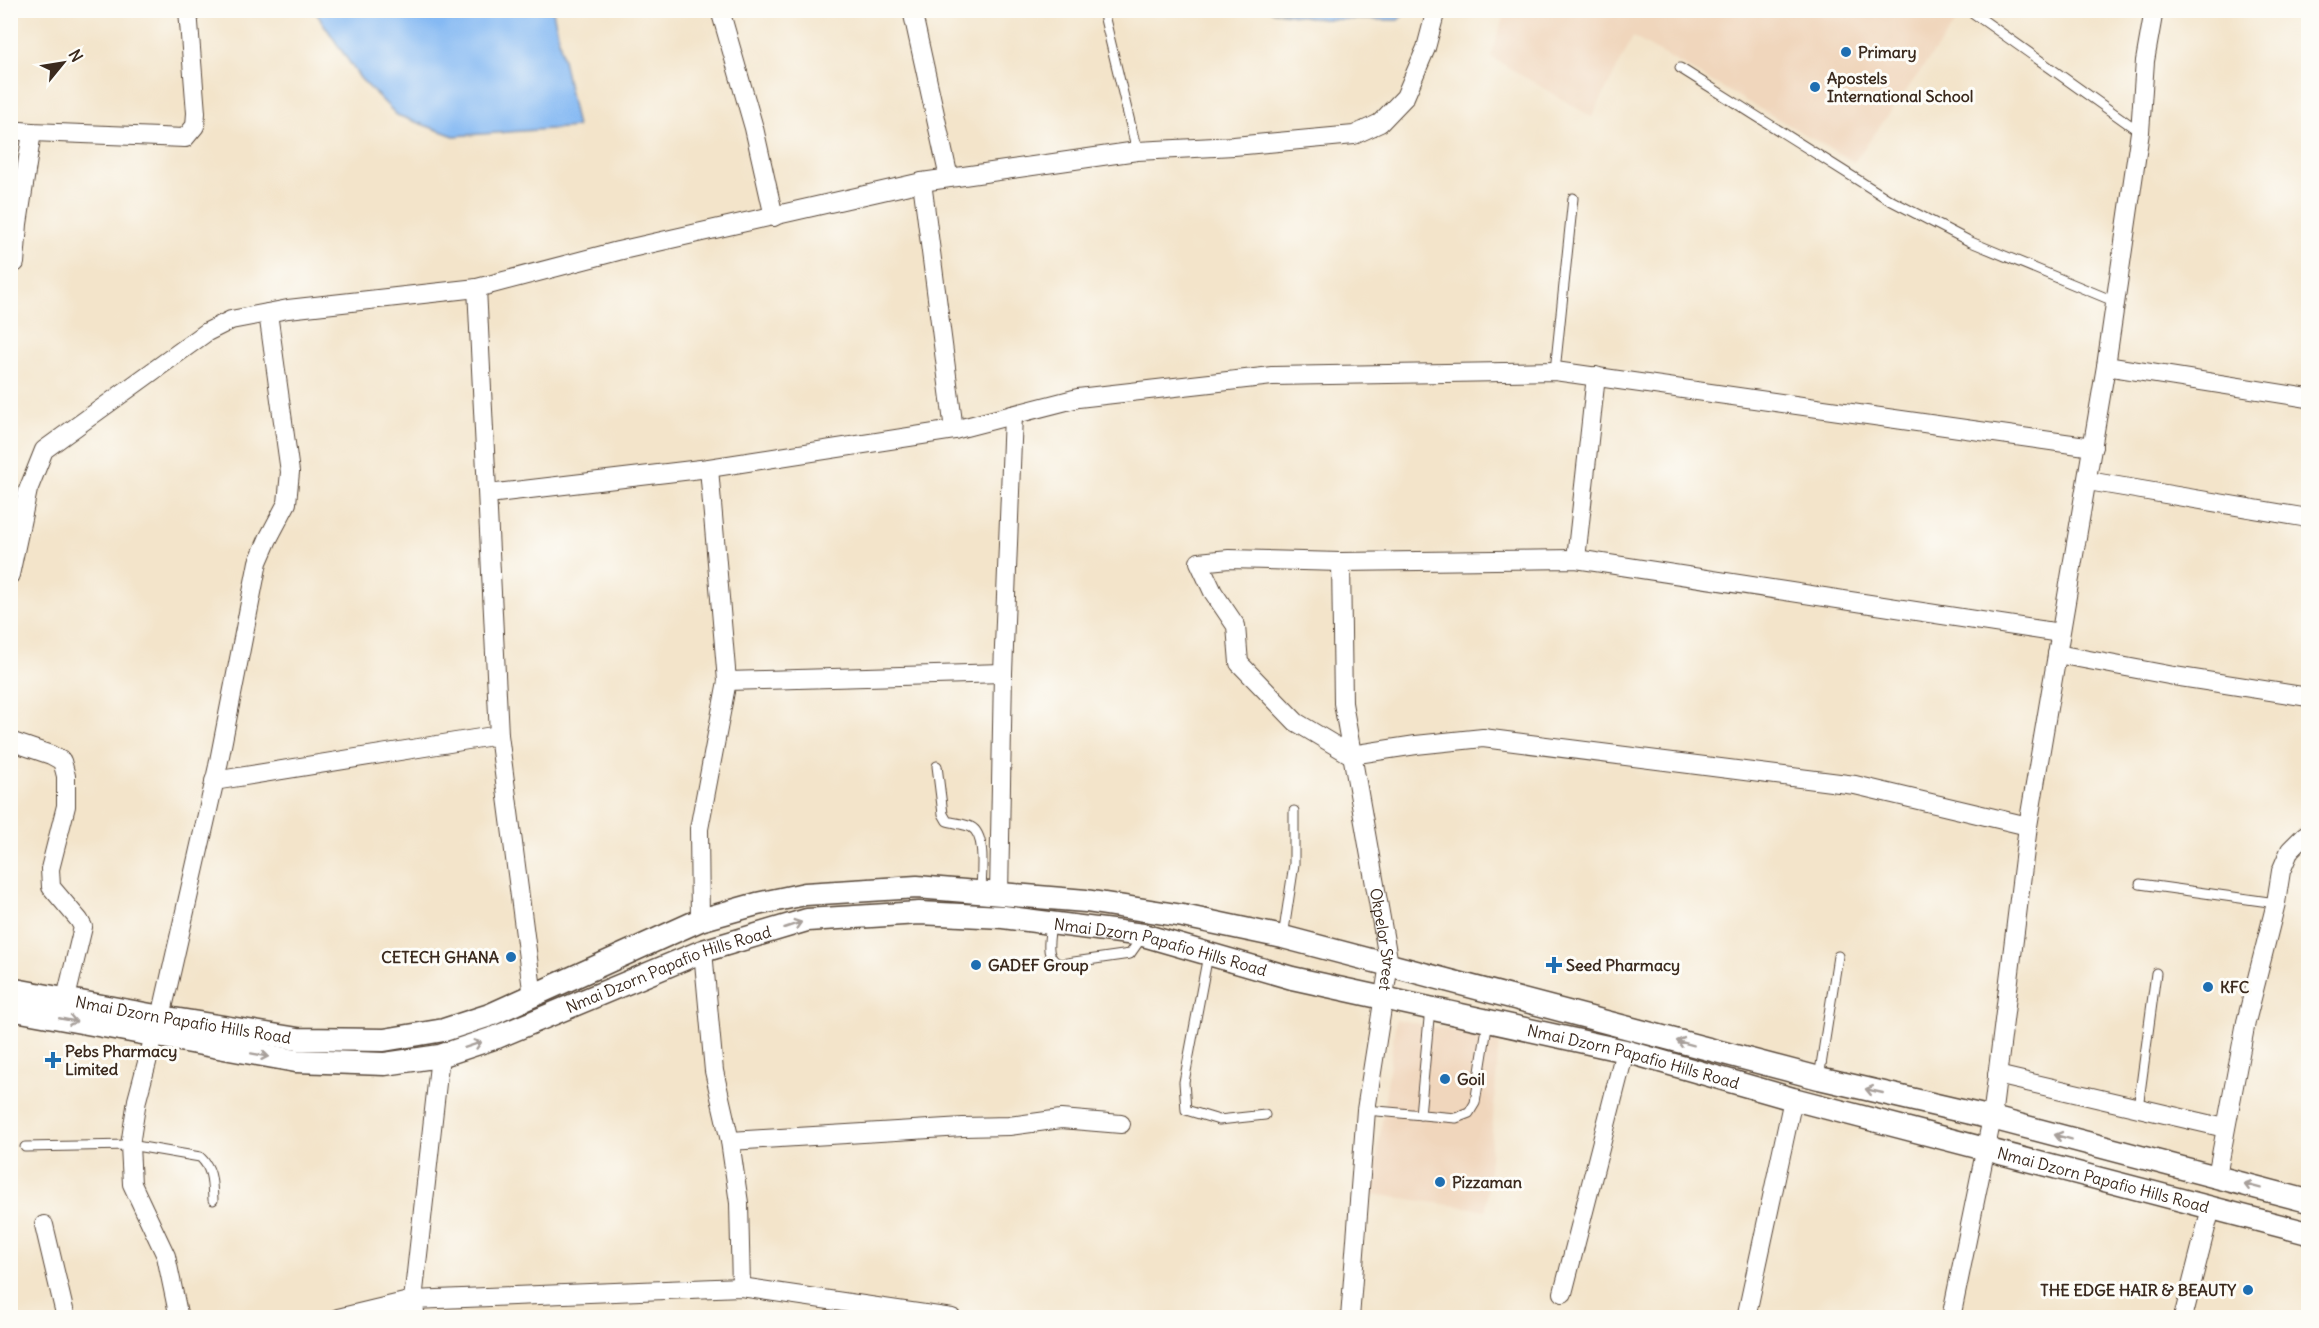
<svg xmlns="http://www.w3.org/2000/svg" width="2319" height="1328" font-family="Delius,sans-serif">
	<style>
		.built { fill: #f0d6bc }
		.water { fill: #85b9f3; stroke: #607288; stroke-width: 1.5 }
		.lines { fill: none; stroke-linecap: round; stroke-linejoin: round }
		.service-casing { stroke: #574638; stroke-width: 11 }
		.minor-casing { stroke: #574638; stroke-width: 20 }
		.tertiary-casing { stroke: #574638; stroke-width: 25 }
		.service { stroke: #fff; stroke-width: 9 }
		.minor { stroke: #fff; stroke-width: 18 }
		.tertiary { stroke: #fff; stroke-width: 22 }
		.oneway { stroke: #a79f9a }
		.poi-dot { fill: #1f6fb2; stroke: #fdfcf7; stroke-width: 2 }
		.labels { text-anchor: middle; stroke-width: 6; stroke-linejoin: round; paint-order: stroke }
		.poi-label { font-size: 16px; font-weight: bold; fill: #3b2a1e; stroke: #fdfcf7; text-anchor: start }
		.street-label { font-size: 16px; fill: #3b2a1e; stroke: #fdfcf7 }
	</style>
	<rect width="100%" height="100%" fill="#fdfcf7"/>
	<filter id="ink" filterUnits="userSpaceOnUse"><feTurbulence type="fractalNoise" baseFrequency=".0167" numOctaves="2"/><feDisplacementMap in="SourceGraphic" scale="12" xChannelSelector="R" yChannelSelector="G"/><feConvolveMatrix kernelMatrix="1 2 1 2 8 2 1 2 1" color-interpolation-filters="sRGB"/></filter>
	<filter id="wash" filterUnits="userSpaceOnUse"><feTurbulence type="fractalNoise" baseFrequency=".008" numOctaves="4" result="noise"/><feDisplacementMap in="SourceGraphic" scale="24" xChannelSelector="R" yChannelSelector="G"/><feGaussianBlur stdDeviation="1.35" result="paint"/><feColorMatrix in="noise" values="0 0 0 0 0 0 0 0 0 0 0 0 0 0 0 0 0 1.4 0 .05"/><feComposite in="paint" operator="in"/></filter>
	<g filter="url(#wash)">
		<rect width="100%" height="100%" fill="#f3e4ca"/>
		<g class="built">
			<polygon points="1505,11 1964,11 1854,162 1633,37 1592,117 1491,57"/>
			<polygon points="1396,1019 1499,1041 1486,1210 1372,1194"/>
		</g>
		<g class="water">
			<polygon points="315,11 553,11 577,127 454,136 397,115 360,78"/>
			<polygon points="1270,11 1408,10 1408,11 1398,20 1324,19"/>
		</g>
	</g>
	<g filter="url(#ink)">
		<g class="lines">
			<defs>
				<g id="service">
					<polyline points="1969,10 2140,132"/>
					<polyline points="1104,15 1137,151"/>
					<polyline points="1680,68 1888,199 1971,242 2116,302"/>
					<polyline points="1555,371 1573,198"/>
					<path d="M937,766L943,814L947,821C954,823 964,824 971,827C987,835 981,876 981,892"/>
					<polyline points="2140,884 2276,903"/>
					<path d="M1051,923C1050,938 1043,958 1060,964L1130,954L1142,937"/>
					<polyline points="1283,937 1294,864 1294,811"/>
					<polyline points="1208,955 1184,1082 1186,1110 1219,1120 1265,1115"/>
					<polyline points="1819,1078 1838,956"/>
					<polyline points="2138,1108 2156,973"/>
					<polyline points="1366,1110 1456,1118 1469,1113 1475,1103 1488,1021"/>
					<polyline points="1420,1115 1430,1008"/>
					<path d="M25,1147L130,1145L200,1157C213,1169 212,1183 213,1200"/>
				</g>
				<g id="minor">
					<polyline points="720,10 754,128 774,217"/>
					<polyline points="912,10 949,178"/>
					<polyline points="10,130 32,132 185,138 195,126 196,113 188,10"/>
					<polyline points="922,182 1137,151 1234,146 1354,135 1380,123 1405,97 1426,48 1436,10"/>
					<polyline points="15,263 18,224 32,132"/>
					<polyline points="477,288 499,735 533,997"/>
					<polyline points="2106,366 2308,398"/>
					<polyline points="2088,481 2308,518"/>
					<polyline points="488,494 709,468 954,430 1078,398 1272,376 1555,371 2093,447"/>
					<polyline points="1576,559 1596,376"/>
					<path id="s1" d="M1341,562L1343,703L1389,964L1366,1110L1350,1318"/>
					<polyline points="10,575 28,490 44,450 207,332 231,320 288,309 477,288 618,251 922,182 954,430"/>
					<polyline points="2057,654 2174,676 2308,697"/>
					<polyline points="727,681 1003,673"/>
					<polyline points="10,741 51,755 62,761 66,776 66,806 50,869 51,887 79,920 83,927 66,998"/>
					<polyline points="214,781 499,735"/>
					<polyline points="2028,826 1855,785 1483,738 1416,745 1351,755 1296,722 1239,663 1236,626 1213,592 1199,562 1229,559 1341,562 1576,559 2060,633"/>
					<polyline points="999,895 1003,673 1013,415"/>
					<polyline points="700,920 699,829 727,681 709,468"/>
					<polyline points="703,951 714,1071 730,1141 739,1203 741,1287"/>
					<polyline points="161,1017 218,766 258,562 268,539 287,503 290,472 268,313"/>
					<polyline points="154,1036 137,1100 130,1145 132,1184 166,1256 179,1318"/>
					<polyline points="1997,1075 2225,1128"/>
					<polyline points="730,1141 963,1127 1009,1126 1061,1119 1121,1124"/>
					<polyline points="2217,1176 2246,1022 2276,903 2281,871 2290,850 2305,835 2308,835"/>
					<polyline points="44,1225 66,1318"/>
					<polyline points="1563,1293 1625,1051"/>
					<polyline points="338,1318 413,1300 741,1287 952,1318"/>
					<polyline points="416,1318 413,1300 440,1056"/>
					<polyline points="1746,1318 1793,1099"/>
					<polyline points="1951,1318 1992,1118 2028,826 2106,366 2140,132 2145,61 2154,10"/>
					<polyline points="2183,1318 2211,1208"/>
				</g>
				<g id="tertiary">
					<path id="s2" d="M10,989L161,1017L298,1039L384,1040L444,1030L490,1015L700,920L757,904L805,894L917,887L1086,901L1183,916L1283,937L1819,1078L1992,1118L2308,1201"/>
					<path id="s3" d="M10,1009L296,1061L385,1064L440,1056L497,1037L703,951L807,920L919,913L1003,917L1143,935L1292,978L1625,1051L1793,1099L2308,1233"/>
				</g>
			</defs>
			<use href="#service" class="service-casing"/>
			<use href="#minor" class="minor-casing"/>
			<use href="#tertiary" class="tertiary-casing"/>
			<use href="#service" class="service"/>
			<use href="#minor" class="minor"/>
			<use href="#tertiary" class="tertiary"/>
		</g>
		<defs><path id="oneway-shaft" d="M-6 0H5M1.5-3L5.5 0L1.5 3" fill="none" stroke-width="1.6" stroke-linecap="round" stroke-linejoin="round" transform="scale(1.5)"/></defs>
		<g class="oneway">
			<use href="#oneway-shaft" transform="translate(793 925) rotate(-18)"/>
			<use href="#oneway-shaft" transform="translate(68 1020) rotate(11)"/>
			<use href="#oneway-shaft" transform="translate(1685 1043) rotate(-165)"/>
			<use href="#oneway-shaft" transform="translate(473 1045) rotate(-18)"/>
			<use href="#oneway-shaft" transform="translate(260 1055) rotate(10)"/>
			<use href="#oneway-shaft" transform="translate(1874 1091) rotate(-167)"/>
			<use href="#oneway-shaft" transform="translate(2063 1137) rotate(-165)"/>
			<use href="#oneway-shaft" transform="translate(2252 1186) rotate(-165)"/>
		</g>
	</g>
	<g class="poi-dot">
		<circle cx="1846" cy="52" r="6"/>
		<circle cx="1815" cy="87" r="6"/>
		<circle cx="511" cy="957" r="6"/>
		<circle cx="976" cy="965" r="6"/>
		<path d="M1551 956h6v6h6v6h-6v6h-6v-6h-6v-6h6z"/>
		<circle cx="2208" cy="987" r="6"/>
		<path d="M50 1051h6v6h6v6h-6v6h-6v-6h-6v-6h6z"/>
		<circle cx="1445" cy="1079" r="6"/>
		<circle cx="1440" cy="1182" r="6"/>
		<circle cx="2248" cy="1290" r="6"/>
	</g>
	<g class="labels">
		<g class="poi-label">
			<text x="1858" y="58">Primary</text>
			<text x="1827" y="84">Apostels<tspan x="1827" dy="18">International School</tspan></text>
			<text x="499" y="963" text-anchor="end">CETECH GHANA</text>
			<text x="988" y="971">GADEF Group</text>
			<text x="1566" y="971">Seed Pharmacy</text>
			<text x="2220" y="993">KFC</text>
			<text x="65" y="1057">Pebs Pharmacy<tspan x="65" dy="18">Limited</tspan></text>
			<text x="1457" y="1085">Goil</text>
			<text x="1452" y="1188">Pizzaman</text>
			<text x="2236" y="1296" text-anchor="end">THE EDGE HAIR &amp; BEAUTY</text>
		</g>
		<g class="street-label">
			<text dy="6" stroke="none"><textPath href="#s1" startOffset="381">Okpelor Street</textPath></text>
			<text dy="6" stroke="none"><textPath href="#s3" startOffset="1184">Nmai Dzorn Papafio Hills Road</textPath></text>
			<text dy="6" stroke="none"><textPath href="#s3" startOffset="680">Nmai Dzorn Papafio Hills Road</textPath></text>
			<text dy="6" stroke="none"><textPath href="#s2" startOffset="176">Nmai Dzorn Papafio Hills Road</textPath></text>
			<text dy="6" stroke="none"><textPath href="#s3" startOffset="1670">Nmai Dzorn Papafio Hills Road</textPath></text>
			<text dy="6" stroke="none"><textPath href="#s3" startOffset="2156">Nmai Dzorn Papafio Hills Road</textPath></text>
		</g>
	</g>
	<rect width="2319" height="1328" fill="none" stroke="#fdfcf7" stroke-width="36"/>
	<g transform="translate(63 63) rotate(60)" stroke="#fdfcf7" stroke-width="4.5" paint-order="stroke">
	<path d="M0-4.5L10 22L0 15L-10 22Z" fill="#3b2a1e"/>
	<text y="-9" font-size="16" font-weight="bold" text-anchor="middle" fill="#3b2a1e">N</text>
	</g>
</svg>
